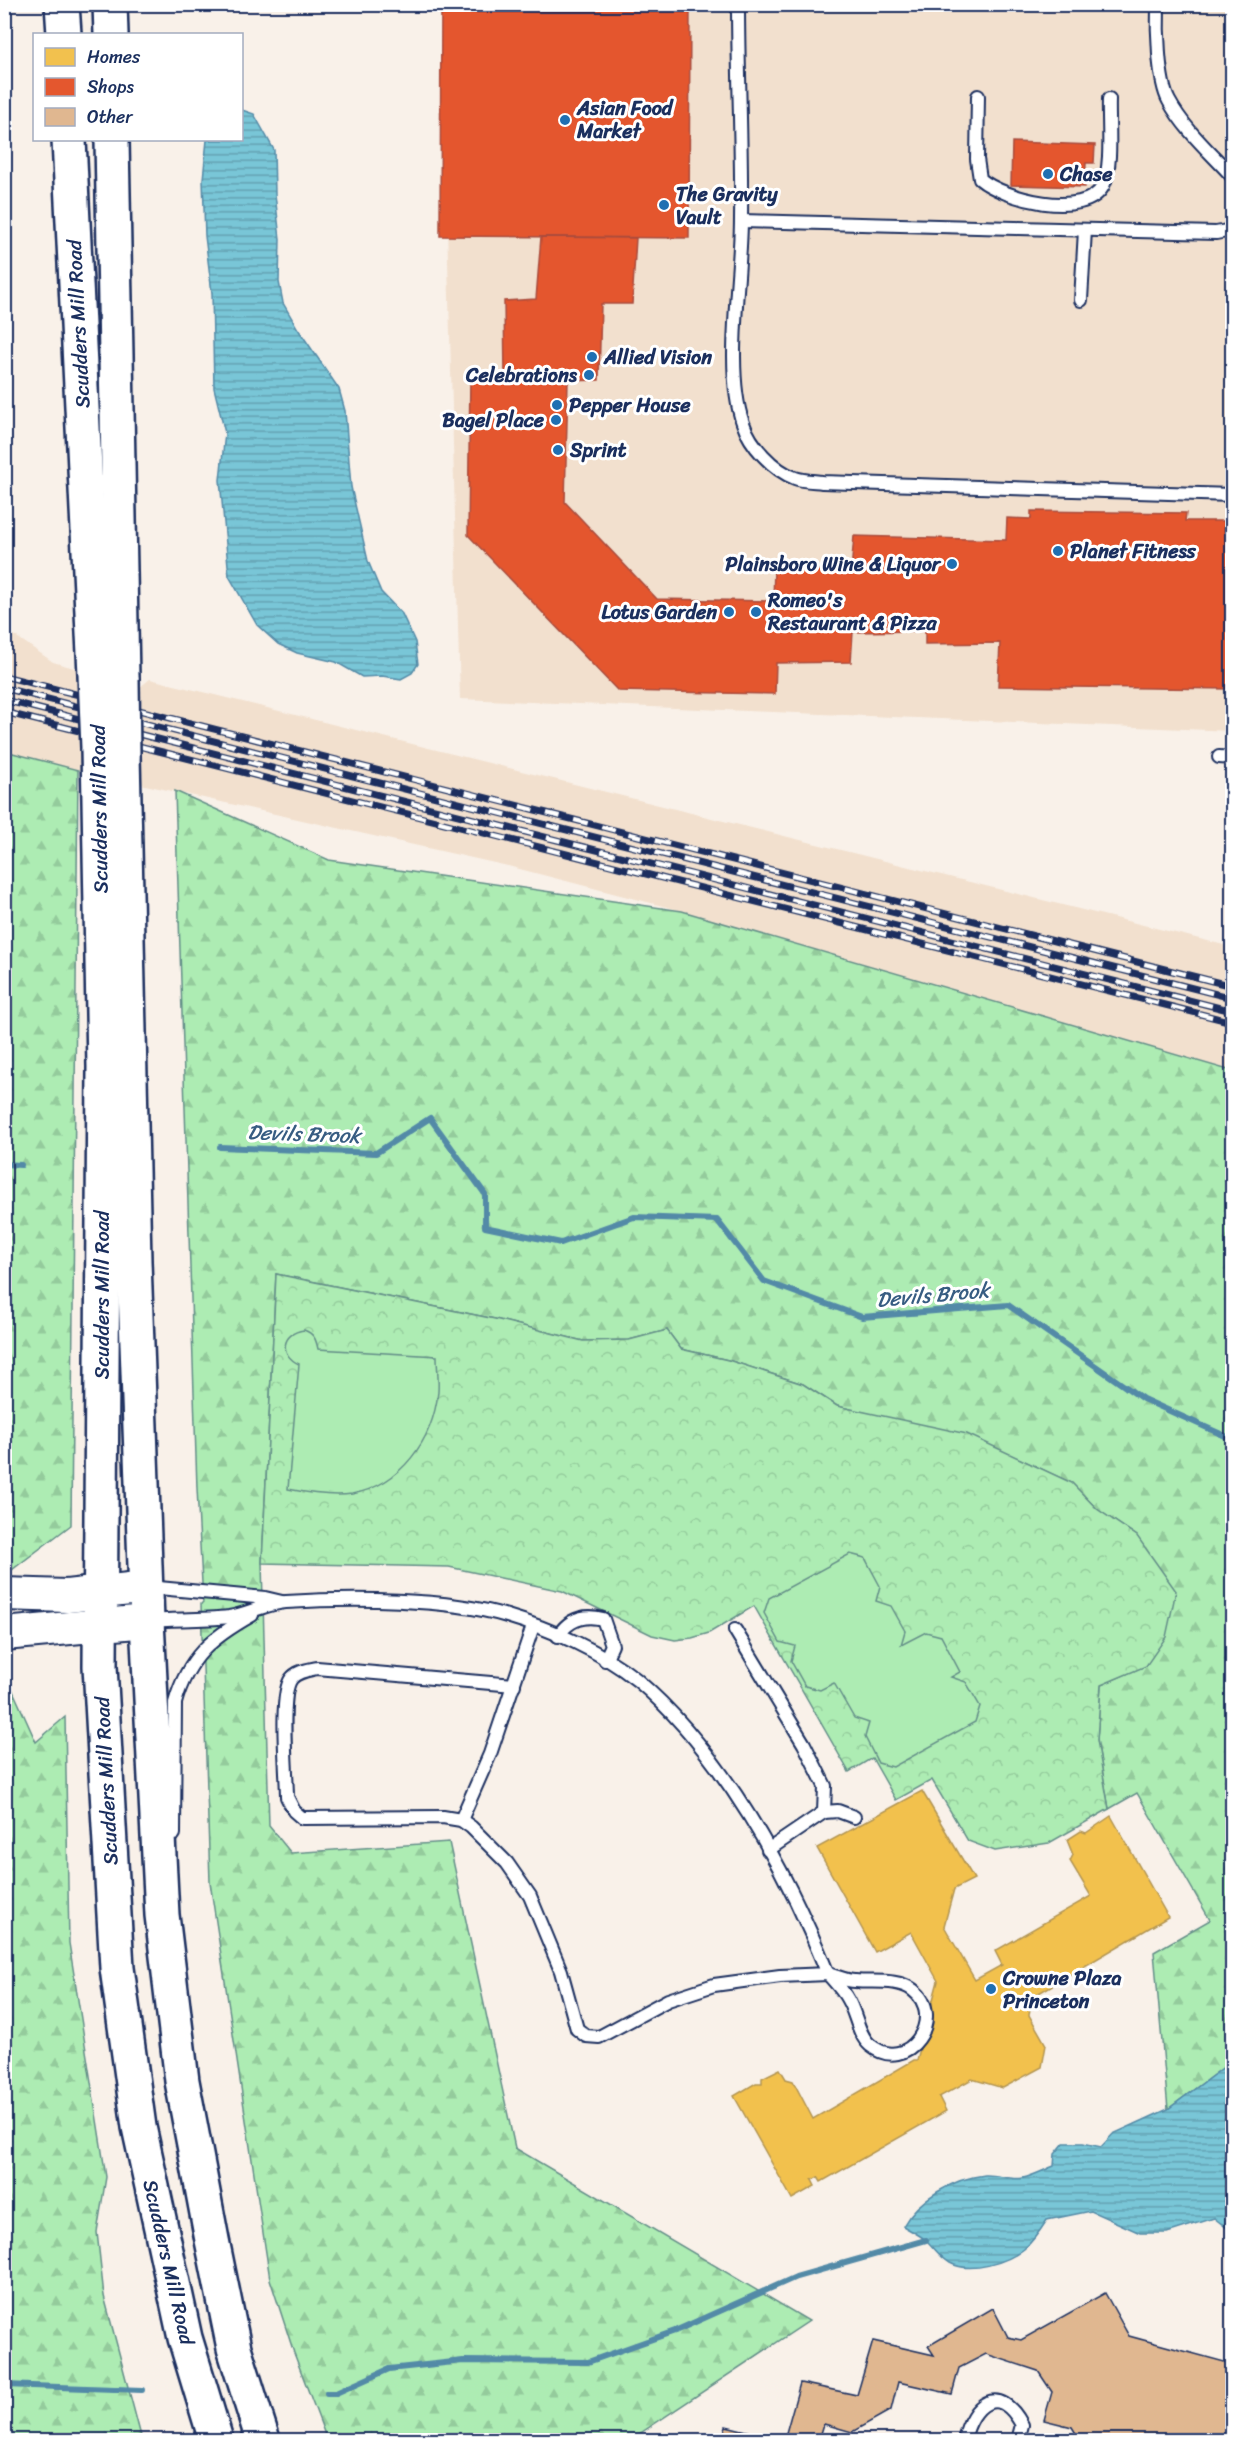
<svg xmlns="http://www.w3.org/2000/svg" width="1237" height="2445" font-family="Sriracha,sans-serif">
	<style>
		.built { fill: #f2e0ce }
		.forest { fill: url(#forest-firs); stroke: #648e88; stroke-width: 1.5 }
		.park { fill: url(#park-crowns); stroke: #648e88; stroke-width: 1.5 }
		.pitch { fill: #adecb3; stroke: #648e88; stroke-width: 1.5 }
		.water { fill: url(#water-rules); stroke: #538aa7; stroke-width: 1.5 }
		.homes { fill: #f2c14e; stroke: #b29553; stroke-width: 1.5 }
		.shops { fill: #e4572e; stroke: #a84b3c; stroke-width: 1.5 }
		.lines { fill: none; stroke-linecap: round; stroke-linejoin: round }
		.stream { stroke: #538aa7; stroke-width: 6 }
		.building { fill: #e0b790; stroke: #1b2f5e; stroke-width: 1.5 }
		.service-casing { stroke: #1b2f5e; stroke-width: 16 }
		.tertiary-casing { stroke: #1b2f5e; stroke-width: 36 }
		.secondary-casing { stroke: #1b2f5e; stroke-width: 38 }
		.service { stroke: #fff; stroke-width: 12 }
		.tertiary { stroke: #fff; stroke-width: 32 }
		.secondary { stroke: #fff; stroke-width: 33 }
		.rail-casing { stroke: #1b2f5e; stroke-width: 7 }
		.rail { stroke: #fff; stroke-width: 4.5; stroke-dasharray: 14; stroke-linecap: butt }
		.secondary-bridge-casing { stroke: #1b2f5e; stroke-width: 38; stroke-linecap: butt }
		.secondary-bridge { stroke: #fff; stroke-width: 33 }
		.poi-dot { fill: #1f6fb2; stroke: #fff; stroke-width: 2 }
		.labels { text-anchor: middle; stroke-width: 6; stroke-linejoin: round; paint-order: stroke }
		.poi-label { font-size: 20px; font-weight: bold; fill: #1b2f5e; stroke: #fff; text-anchor: start }
		.street-label { font-size: 20px; fill: #1b2f5e; stroke: #fff }
		.water-label { font-size: 21px; font-style: italic; fill: #375c82; stroke: #fff }
	</style>
	<defs>
		<pattern id="forest-firs" width="22" height="20" patternUnits="userSpaceOnUse" patternTransform="scale(1.5)"><rect width="22" height="20" fill="#adecb3"/><path d="M5 1l3.5 6h-7zM16 11l3.5 6h-7z" fill="#94cb9c"/></pattern>
		<pattern id="park-crowns" width="20" height="18" patternUnits="userSpaceOnUse" patternTransform="scale(1.5)"><rect width="20" height="18" fill="#adecb3"/><path d="M2 6a3 3 0 1 1 6 0M12 15a3 3 0 1 1 6 0" fill="none" stroke="#94cb9c"/></pattern>
		<pattern id="water-rules" width="6" height="5" patternUnits="userSpaceOnUse" patternTransform="scale(1.5)"><rect width="6" height="5" fill="#79c6d7"/><path d="M0 2.5h6" fill="none" stroke="#62a1b2"/></pattern>
	</defs>
	<rect width="100%" height="100%" fill="#f9f1e9"/>
	<filter id="ink" filterUnits="userSpaceOnUse"><feTurbulence type="fractalNoise" baseFrequency=".0167" numOctaves="2"/><feDisplacementMap in="SourceGraphic" scale="12" xChannelSelector="R" yChannelSelector="G"/><feConvolveMatrix kernelMatrix="1 2 1 2 8 2 1 2 1" color-interpolation-filters="sRGB"/></filter>
	<g filter="url(#ink)">
		<g class="built">
			<polygon points="441,5 1232,5 1232,731 460,699"/>
			<polygon points="4,628 53,662 140,687 150,679 1232,947 1232,1071 682,911 508,866 78,770 5,751"/>
		</g>
		<g class="forest">
			<polygon points="5,751 78,770 71,1525 8,1573 5,1592"/>
			<polygon points="175,791 329,860 682,911 1232,1071 1232,2061 1168,2109 1154,1952 1210,1920 1137,1793 1109,1809 1097,1740 1101,1685 1147,1665 1137,1536 1097,1509 1072,1483 1020,1459 887,1418 837,1406 803,1384 728,1360 681,1349 667,1330 629,1340 583,1341 495,1319 276,1274 262,1563 269,1826 291,1853 449,1842 515,2148 809,2321 630,2440 327,2440 294,2353 270,2279 210,1882 201,1604 203,1602 197,1488"/>
			<polygon points="4,1671 36,1742 65,1717 69,1943 106,2177 97,2232 104,2296 142,2440 5,2440"/>
		</g>
		<polygon class="park" points="276,1274 495,1319 583,1341 629,1340 667,1330 681,1349 728,1360 803,1384 837,1406 967,1434 1072,1483 1097,1509 1137,1536 1176,1591 1166,1637 1146,1666 1101,1685 1097,1740 1109,1809 1049,1843 995,1851 968,1841 932,1780 896,1800 872,1758 849,1772 754,1606 709,1633 692,1638 675,1640 652,1635 562,1591 449,1567 262,1563"/>
		<g class="pitch">
			<path d="M304,1330C314,1334 316,1339 318,1349L437,1356C437,1368 439,1381 438,1392C433,1440 401,1485 352,1494C331,1497 308,1493 288,1489L299,1364C279,1355 281,1333 304,1330Z"/>
			<polygon points="850,1554 865,1558 880,1586 876,1601 891,1606 905,1631 901,1645 926,1632 941,1636 960,1672 951,1677 966,1682 980,1706 975,1722 893,1767 878,1763 865,1737 869,1723 854,1718 834,1683 820,1690 805,1686 791,1661 795,1646 780,1642 764,1613 769,1598"/>
		</g>
		<g class="water">
			<polygon points="242,110 254,114 274,150 275,194 280,239 279,282 283,303 298,329 339,389 345,411 351,487 368,561 381,592 402,614 415,642 418,664 412,673 401,679 382,676 362,677 336,662 297,653 278,644 257,625 229,576 220,480 225,433 214,388 212,293 205,236 203,179 207,140 242,140"/>
			<path d="M1232,2061V2232L1214,2218L1167,2233H1140L1091,2211L1047,2220C1040,2231 1033,2241 1024,2249C1007,2263 970,2274 950,2263C940,2257 935,2249 927,2241C920,2235 911,2231 903,2226C918,2199 954,2178 985,2175C997,2174 1011,2181 1023,2178C1033,2176 1044,2170 1054,2166L1055,2154L1064,2143H1083L1101,2147L1113,2134L1168,2109Z"/>
		</g>
		<polygon class="homes" points="922,1791 974,1879 954,1889 944,1926 975,1980 1002,1965 995,1951 1091,1896 1070,1861 1073,1855 1067,1840 1081,1831 1086,1833 1111,1816 1168,1917 1032,1997 1029,2015 1046,2045 1042,2067 1003,2088 972,2079 939,2097 946,2111 821,2182 818,2177 812,2180 815,2186 792,2199 734,2096 756,2083 762,2083 762,2078 780,2069 786,2079 793,2081 813,2119 914,2060 917,2060 938,1981 911,1932 875,1952 817,1848"/>
		<g class="shops">
			<polygon points="441,4 690,4 689,238 440,236"/>
			<polygon points="1012,142 1095,145 1094,163 1086,163 1085,187 1011,185"/>
			<polygon points="541,237 636,238 632,304 601,304 599,380 568,381 565,502 657,599 773,601 774,568 851,571 854,536 1006,540 1007,518 1031,519 1031,511 1186,513 1185,521 1225,521 1224,531 1232,530 1232,689 998,686 1000,643 925,644 925,631 853,632 851,662 776,663 775,694 618,691 468,535 470,376 505,377 504,301 536,299"/>
		</g>
		<g class="lines">
			<g class="stream">
				<polyline points="220,1147 376,1153 430,1118 485,1194 485,1227 561,1243 634,1217 717,1220 764,1281 862,1317 1008,1305 1143,1399 1232,1439"/>
				<polyline points="4,1164 21,1165"/>
				<polyline points="4,2385 142,2390"/>
				<polyline points="327,2393 336,2393 389,2369 463,2361 588,2362 675,2331 796,2277 926,2240"/>
			</g>
		</g>
		<g class="building">
			<polygon points="1105,2293 1129,2336 1232,2364 1232,2440 1080,2440 1072,2427 1044,2420 1052,2392 1038,2371 986,2354 959,2368 952,2394 898,2382 891,2410 852,2432 824,2424 819,2440 784,2440 800,2383 857,2395 873,2341 934,2355 928,2346 993,2308 1008,2337 1021,2340"/>
			<polygon points="726,2426 784,2440 722,2440"/>
		</g>
		<g class="lines">
			<defs>
				<g id="service">
					<path d="M738,4C738,76 742,147 741,219C741,277 724,371 743,423C750,445 773,470 795,478C803,481 814,481 822,482L1232,495"/>
					<path d="M1158,4C1157,28 1158,81 1169,101C1184,129 1211,153 1232,176"/>
					<path d="M978,96L977,159L980,179C1004,199 1085,220 1103,186C1113,166 1108,122 1109,99"/>
					<polyline points="741,221 1216,233 1232,230"/>
					<polyline points="1081,300 1085,230"/>
					<polyline points="1219,757 1232,758"/>
					<polyline points="148,1587 265,1598 282,1602"/>
					<path d="M148,1621C175,1619 202,1620 229,1617C248,1614 267,1603 286,1602C350,1598 447,1598 507,1616C551,1629 601,1651 637,1680C722,1752 787,1871 828,1974L780,1976L714,1985L668,2000L599,2037L586,2036L577,2029L561,1971L530,1896L507,1863L471,1827L461,1820L443,1817L302,1818L294,1811L287,1797C287,1775 279,1695 291,1679C297,1671 308,1670 317,1668L514,1685"/>
					<polyline points="735,1630 804,1744 825,1786 824,1812 768,1850"/>
					<path d="M558,1636C569,1619 584,1614 603,1619L612,1645L605,1660"/>
					<polyline points="824,1812 838,1811 854,1817"/>
					<polyline points="461,1820 490,1754 533,1626"/>
					<path d="M174,1834L175,1703C188,1657 211,1638 252,1615"/>
					<path d="M828,1974C837,1976 846,1981 855,1981C874,1983 897,1978 913,1990C947,2016 908,2076 870,2045C858,2035 856,2013 848,2000C843,1990 835,1982 828,1974Z"/>
					<path d="M964,2440C972,2404 999,2382 1022,2425L1018,2440"/>
				</g>
				<g id="tertiary">
					<polyline points="4,1594 67,1596 147,1587"/>
					<polyline points="4,1634 147,1621"/>
				</g>
				<g id="secondary">
					<polyline points="62,4 64,34"/>
					<polyline points="110,4 111,34"/>
					<polyline points="69,140 95,674"/>
					<polyline points="112,140 122,679"/>
					<polyline points="98,748 104,1067 100,1666 117,1968 139,2127 185,2338 216,2440"/>
					<polyline points="123,755 134,1261 147,1621 162,1915 182,2081 212,2240 234,2348 263,2440"/>
				</g>
			</defs>
			<use href="#service" class="service-casing"/>
			<use href="#tertiary" class="tertiary-casing"/>
			<use href="#secondary" class="secondary-casing"/>
			<use href="#service" class="service"/>
			<use href="#tertiary" class="tertiary"/>
			<use href="#secondary" class="secondary"/>
			<defs>
				<g id="rail">
					<polyline points="4,676 1232,986"/>
					<polyline points="4,688 1232,998"/>
					<polyline points="4,700 1232,1011"/>
					<polyline points="4,712 1232,1022"/>
				</g>
			</defs>
			<use href="#rail" class="rail-casing"/>
			<use href="#rail" class="rail"/>
			<defs>
				<g id="secondary-bridge">
					<polyline points="95,674 98,748"/>
					<polyline points="122,679 123,755"/>
				</g>
			</defs>
			<use href="#secondary-bridge" class="secondary-bridge-casing"/>
			<use href="#secondary-bridge" class="secondary-bridge"/>
		</g>
	</g>
	<g class="poi-dot">
		<circle cx="565" cy="120" r="6"/>
		<circle cx="1048" cy="174" r="6"/>
		<circle cx="664" cy="205" r="6"/>
		<circle cx="592" cy="357" r="6"/>
		<circle cx="589" cy="375" r="6"/>
		<circle cx="557" cy="405" r="6"/>
		<circle cx="556" cy="420" r="6"/>
		<circle cx="558" cy="450" r="6"/>
		<circle cx="1058" cy="551" r="6"/>
		<circle cx="952" cy="564" r="6"/>
		<circle cx="729" cy="612" r="6"/>
		<circle cx="756" cy="612" r="6"/>
		<circle cx="991" cy="1989" r="6"/>
	</g>
	<g class="labels">
		<g class="poi-label">
			<text x="577" y="115">Asian Food<tspan x="577" dy="23">Market</tspan></text>
			<text x="1060" y="181">Chase</text>
			<text x="676" y="201">The Gravity<tspan x="676" dy="23">Vault</tspan></text>
			<text x="604" y="364">Allied Vision</text>
			<text x="577" y="382" text-anchor="end">Celebrations</text>
			<text x="569" y="412">Pepper House</text>
			<text x="544" y="427" text-anchor="end">Bagel Place</text>
			<text x="570" y="457">Sprint</text>
			<text x="1070" y="558">Planet Fitness</text>
			<text x="940" y="571" text-anchor="end">Plainsboro Wine &amp; Liquor</text>
			<text x="768" y="607">Romeo's<tspan x="768" dy="23">Restaurant &amp; Pizza</tspan></text>
			<text x="717" y="619" text-anchor="end">Lotus Garden</text>
			<text x="1003" y="1985">Crowne Plaza<tspan x="1003" dy="23">Princeton</tspan></text>
		</g>
		<g class="street-label">
			<text transform="translate(78 324) rotate(-93)" y="7">Scudders Mill Road</text>
			<text transform="translate(99 809) rotate(-91)" y="7">Scudders Mill Road</text>
			<text transform="translate(102 1295) rotate(-90)" y="7">Scudders Mill Road</text>
			<text transform="translate(106 1781) rotate(-93)" y="7">Scudders Mill Road</text>
			<text transform="translate(169 2262) rotate(77)" y="7">Scudders Mill Road</text>
		</g>
		<g class="water-label">
			<text transform="translate(304 1134) rotate(2)" y="7">Devils Brook</text>
			<text transform="translate(933 1295) rotate(-5)" y="7">Devils Brook</text>
		</g>
	</g>
	<rect width="1237" height="2445" fill="none" stroke="#fff" stroke-width="24"/>
	<rect x="12" y="12" width="1213" height="2421" fill="none" stroke="#1b2f5e" stroke-width="2" filter="url(#ink)"/>
	<rect x="33" y="33" width="210" height="108" fill="#ffffff" stroke="#a4acbf" stroke-width="1.5"/>
	<rect x="45" y="48" width="30" height="18" fill="#f2c14e" stroke="#a4acbf" stroke-width="1.5"/>
	<text x="87" y="63" font-size="18" fill="#1b2f5e">Homes</text>
	<rect x="45" y="78" width="30" height="18" fill="#e4572e" stroke="#a4acbf" stroke-width="1.5"/>
	<text x="87" y="93" font-size="18" fill="#1b2f5e">Shops</text>
	<rect x="45" y="108" width="30" height="18" fill="#e0b790" stroke="#a4acbf" stroke-width="1.5"/>
	<text x="87" y="123" font-size="18" fill="#1b2f5e">Other</text>
</svg>
